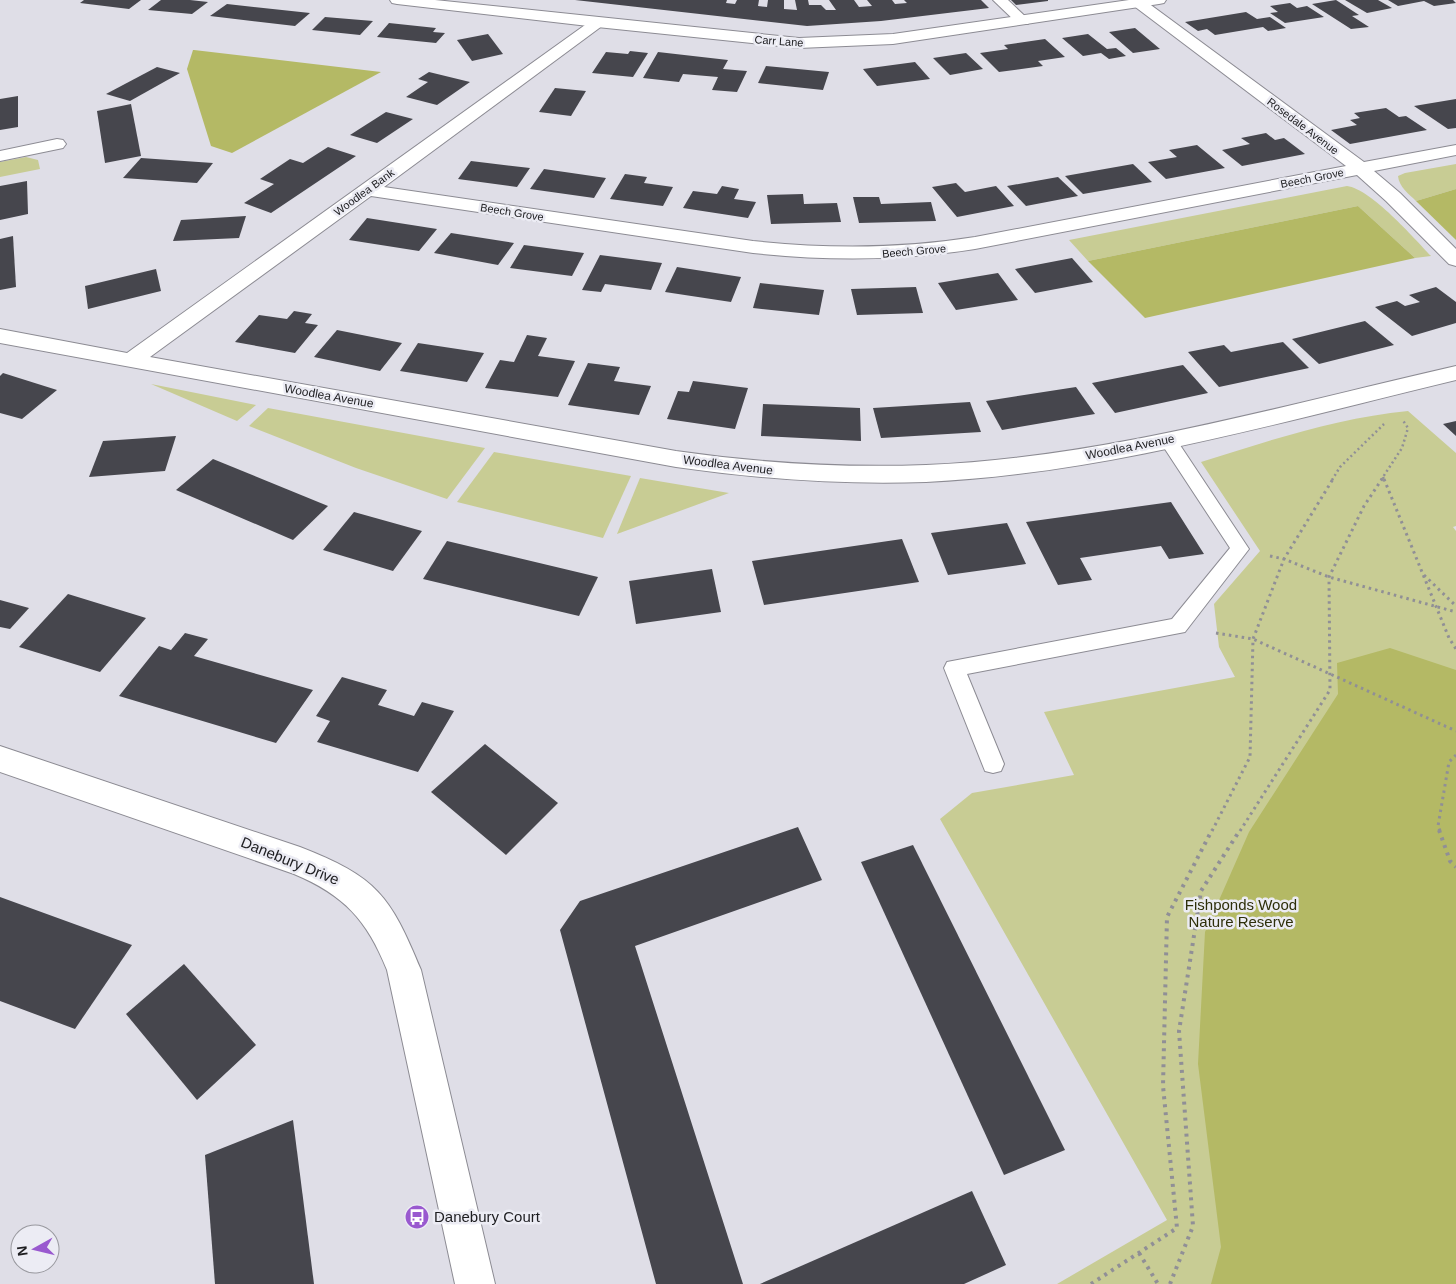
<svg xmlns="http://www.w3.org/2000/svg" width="1456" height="1284" font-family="Helvetica,sans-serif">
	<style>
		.green { fill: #c8cc94 }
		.forest { fill: #b4b965 }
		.building { fill: #46464d }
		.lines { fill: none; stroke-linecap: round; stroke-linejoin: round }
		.service-casing { stroke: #8c8b93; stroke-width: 2 }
		.minor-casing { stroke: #8c8b93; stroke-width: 2 }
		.tertiary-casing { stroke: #8c8b93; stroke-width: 2 }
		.path-far2 { stroke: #908f96; stroke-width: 2.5; stroke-dasharray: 2 3; stroke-linecap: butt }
		.path-far1 { stroke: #908f96; stroke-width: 3; stroke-dasharray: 2.5 4; stroke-linecap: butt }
		.path { stroke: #908f96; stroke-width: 4; stroke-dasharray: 3 5; stroke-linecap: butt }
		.service { fill: #fff; fill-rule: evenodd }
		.minor { fill: #fff; fill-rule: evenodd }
		.tertiary { fill: #fff; fill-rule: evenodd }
		.labels { text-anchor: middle; stroke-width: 5; stroke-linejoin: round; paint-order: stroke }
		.far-street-label { font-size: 11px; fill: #1d1d20; stroke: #ececf4 }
		.street-label { font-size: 12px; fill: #1d1d20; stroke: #ececf4 }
		.near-street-label { font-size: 15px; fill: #1d1d20; stroke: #ececf4 }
		.near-park-label { font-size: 15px; fill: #2e2f0a; stroke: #ececf4 }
		.near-poi-label { font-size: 15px; fill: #1d1d20; stroke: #ececf4; text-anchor: start }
	</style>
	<rect width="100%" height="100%" fill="#dfdee7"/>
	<g class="green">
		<polygon points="26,157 38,160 40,169 0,177 0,162"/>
		<path d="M1456,164V189L1416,201C1409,194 1399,187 1398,176L1405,173Z"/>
		<path d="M1347,186C1371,189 1414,238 1431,256L1415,258L1358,206L1088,261L1069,240Z"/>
		<polygon points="151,384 256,405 237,421"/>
		<polygon points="268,408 485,448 447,499 356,468 249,426"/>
		<path d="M1408,411L1456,453V526L1453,527L1456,531V1284H1057L1167,1220L940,819L972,793L1074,775L1044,712L1235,677L1219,647L1214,604L1260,551L1201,462C1268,441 1337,418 1408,411Z"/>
		<polygon points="494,452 631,476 603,538 457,502"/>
		<polygon points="640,478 729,493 617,534"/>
	</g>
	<g class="forest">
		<polygon points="193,50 194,50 381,72 232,153 211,146 187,69"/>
		<polygon points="1456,189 1456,240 1416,201"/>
		<polygon points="1358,206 1415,258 1145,318 1088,261"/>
		<polygon points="1390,648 1456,670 1456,1284 1211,1284 1221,1247 1198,1064 1205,932 1249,832 1338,694 1337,663"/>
	</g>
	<g class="building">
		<polygon points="84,0 141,0 129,9 80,3"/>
		<polygon points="161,0 190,0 208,2 192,14 148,10"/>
		<polygon points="575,0 727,0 726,3 735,4 737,0 759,0 758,6 767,7 768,0 784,0 784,9 797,10 795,0 808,0 809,5 821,5 826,10 836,10 829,0 854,0 859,7 872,6 867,0 892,0 895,4 907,3 904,0 981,0 989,8 881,21 807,26"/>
		<polygon points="1011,0 1048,0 1048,1 1016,5"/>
		<polygon points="1336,0 1359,15 1352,16 1369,27 1351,29 1312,4"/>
		<polygon points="1345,0 1378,0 1392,8 1367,13"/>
		<polygon points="1388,0 1453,0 1456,3 1434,6 1424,1 1398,6"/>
		<polygon points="1290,3 1297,8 1307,6 1324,17 1285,23 1270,13 1278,12 1270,6"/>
		<polygon points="227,4 310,13 295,26 210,16"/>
		<polygon points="1246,12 1257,19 1270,17 1286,28 1268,31 1263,27 1215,35 1207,29 1198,31 1185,22"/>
		<polygon points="325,17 373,21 360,35 312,30"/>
		<polygon points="389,23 436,28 433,32 445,33 436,43 377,37"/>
		<polygon points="1135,28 1160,49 1133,53 1109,32"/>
		<polygon points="488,34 503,54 472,61 457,40"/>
		<polygon points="1088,34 1107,49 1116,48 1126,56 1109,59 1101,53 1083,56 1062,38"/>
		<polygon points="1045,39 1065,57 1038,61 1043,66 999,72 980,53 1008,49 1004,45"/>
		<polygon points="630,51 648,53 633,77 592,73 606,52 628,54"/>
		<polygon points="658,52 728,60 723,69 747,71 737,92 712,90 718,77 683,74 679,82 643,78"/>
		<polygon points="966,53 983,69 950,75 933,58"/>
		<polygon points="915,62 930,79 877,86 863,69"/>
		<polygon points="766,66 829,72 823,90 758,83"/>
		<polygon points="157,67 180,73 130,101 106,94"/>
		<polygon points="429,72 470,82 437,105 406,97 428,82 418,79"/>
		<polygon points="555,88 586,91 571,116 539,112"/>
		<polygon points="18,96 18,127 0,130 0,99"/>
		<polygon points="1456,99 1456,128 1448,129 1414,106"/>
		<polygon points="131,104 141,156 105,163 97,111"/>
		<polygon points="1386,108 1399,117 1406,116 1427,130 1350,144 1331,130 1357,125 1350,120 1360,118 1354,113"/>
		<polygon points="386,112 413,119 377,143 350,135"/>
		<polygon points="1266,133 1275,140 1284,138 1305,154 1242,166 1222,150 1250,144 1241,138"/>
		<polygon points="1197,145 1225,168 1166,179 1148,162 1177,157 1169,150"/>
		<polygon points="328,147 356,156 271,213 244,203 274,184 260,179 290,159 303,163"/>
		<polygon points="141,158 213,163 197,183 123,178"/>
		<polygon points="471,161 530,168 517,187 458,179"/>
		<polygon points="1133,164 1152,182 1083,194 1065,176"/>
		<polygon points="544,169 606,178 594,198 530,189"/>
		<polygon points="625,174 647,177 644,183 673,187 663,206 610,199"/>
		<polygon points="1058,177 1078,196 1026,206 1007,186"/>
		<polygon points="27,181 28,214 0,220 0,186"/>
		<polygon points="956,183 965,192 996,186 1014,206 957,217 932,187"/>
		<polygon points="722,186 739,189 734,199 756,202 748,218 683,208 693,191 717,194"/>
		<polygon points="803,194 804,204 837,203 841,222 771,224 767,195"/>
		<polygon points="853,197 879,197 881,204 931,202 936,221 859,223"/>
		<polygon points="246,216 239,238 173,241 181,220"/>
		<polygon points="367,218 437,229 419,251 349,240"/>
		<polygon points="451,233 514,243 498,265 434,253"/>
		<polygon points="13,236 16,287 0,290 0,239"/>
		<polygon points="524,245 584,253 572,276 510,268"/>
		<polygon points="600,255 662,263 651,290 605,284 601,292 582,290"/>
		<polygon points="1072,258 1093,282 1035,293 1015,269"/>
		<polygon points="677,267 741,277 731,302 665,292"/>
		<polygon points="156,269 161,291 88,309 85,286"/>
		<polygon points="998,273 1018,300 956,310 938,283"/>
		<polygon points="760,283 824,290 819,315 753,308"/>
		<polygon points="916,287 923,313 857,315 851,289"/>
		<polygon points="1436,287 1456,302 1456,323 1412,336 1375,307 1397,301 1405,306 1420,302 1409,295"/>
		<polygon points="294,311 312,314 305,323 318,325 295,353 235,342 259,315 287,319"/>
		<polygon points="1365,321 1394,345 1319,364 1292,339"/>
		<polygon points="337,330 402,343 380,371 314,357"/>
		<polygon points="527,335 547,338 538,356 575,361 558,397 485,388 500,360 514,362"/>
		<polygon points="1283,342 1309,368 1219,387 1188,352 1224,345 1231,352"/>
		<polygon points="418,343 484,353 467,382 400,371"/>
		<polygon points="588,363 620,367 614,381 651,386 639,415 568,405"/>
		<polygon points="1183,365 1208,393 1115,413 1092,383"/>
		<polygon points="3,373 57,390 22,419 0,413 0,376"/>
		<polygon points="693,381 748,388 735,429 667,419 678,391 689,392"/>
		<polygon points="1076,387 1095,414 1002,430 986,401"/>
		<polygon points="970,402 981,432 881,438 873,408"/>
		<polygon points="763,404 860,408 861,441 761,436"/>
		<polygon points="1456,421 1456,436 1443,424"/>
		<polygon points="176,436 165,471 89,477 103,441"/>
		<polygon points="213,459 328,506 293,540 176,490"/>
		<polygon points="1171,502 1204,554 1169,559 1161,546 1080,558 1092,580 1058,585 1026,522"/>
		<polygon points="354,512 422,531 393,571 323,550"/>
		<polygon points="1007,523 1026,564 948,575 931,533"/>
		<polygon points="902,539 919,582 764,605 752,561"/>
		<polygon points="447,541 598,577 579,616 423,579"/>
		<polygon points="712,569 721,612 636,624 629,581"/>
		<polygon points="68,594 146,618 100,672 19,647"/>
		<polygon points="0,600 29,608 10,629 0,627"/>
		<polygon points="185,633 208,639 194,656 313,690 276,743 119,696 159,646 171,650"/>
		<polygon points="342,677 387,690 378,705 414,716 422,702 454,711 418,772 317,742 330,721 316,716"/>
		<polygon points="485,744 558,803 506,855 431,792"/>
		<polygon points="798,827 822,880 635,946 743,1284 656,1284 560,930 580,901"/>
		<polygon points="913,845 1065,1150 1004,1175 861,862"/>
		<polygon points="0,897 132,945 75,1029 0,1001"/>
		<polygon points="184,964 256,1045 197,1100 126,1014"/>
		<polygon points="293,1120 314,1284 215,1284 205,1155"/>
		<polygon points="972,1191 1006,1265 964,1284 760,1284"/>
	</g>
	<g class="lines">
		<defs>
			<polygon id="service" points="1168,434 1174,436 1249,549 1185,632 967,674 1004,764 1001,771 993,773 985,771 944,668 947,662 1172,619 1230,548 1159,440 1162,436"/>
			<g id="minor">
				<polygon points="993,0 1008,0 1030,21 1028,24 1018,24"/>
				<path d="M1134,0H1144L1364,162L1456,145V155L1374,171L1400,193L1456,249V266L1449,264L1386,201L1357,175L975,249C900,261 828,261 753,253L371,196L150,357L676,451C759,463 842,468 926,465C1103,458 1284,405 1456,366V380C1284,421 1103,474 926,482C842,485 760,479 676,467L0,343V329L127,353L592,20H602L604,23L602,26L384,187L753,241C828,249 900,249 975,237L1346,166L1134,6L1132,3Z"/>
				<polygon points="57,139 63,140 66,144 63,148 0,161 0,151"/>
				<path d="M0,746L300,847C377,877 390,895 421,970L495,1284H455L387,970C367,920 344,895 294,874L0,772Z"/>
			</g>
			<polygon id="tertiary" points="390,0 435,0 799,38 893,34 1129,0 1166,0 1164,3 1159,4 893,44 799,48 597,27 397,4 392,3"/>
		</defs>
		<use href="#service" class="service-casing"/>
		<use href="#minor" class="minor-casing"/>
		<use href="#tertiary" class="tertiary-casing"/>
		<g class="path-far2">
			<polyline points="1383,477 1384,480"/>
			<polyline points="1332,480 1340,467 1384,424"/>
			<polyline points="1381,480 1402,448 1408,428 1402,419"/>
		</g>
		<g class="path-far1">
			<polyline points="1384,479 1449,638 1456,649"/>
			<polyline points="1270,556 1284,559 1329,577 1456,612"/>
			<polyline points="1424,575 1456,606"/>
			<polyline points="1216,633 1253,639 1456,731"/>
			<polyline points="1212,831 1250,757 1253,639 1284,559 1333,479"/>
			<polyline points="1240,831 1330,690 1329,577 1364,506 1382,479"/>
			<polyline points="1440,831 1438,826 1449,762 1456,755"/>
		</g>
		<g class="path">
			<polyline points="1439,830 1450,861 1456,867"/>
			<polyline points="1139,1253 1158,1284"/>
			<polyline points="1091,1284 1177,1228 1163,1086 1167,917 1212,830"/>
			<polyline points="1170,1284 1193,1226 1179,1031 1201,891 1240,830"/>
		</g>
		<use href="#service" class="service"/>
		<use href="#minor" class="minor"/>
		<use href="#tertiary" class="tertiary"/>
	</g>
	<defs>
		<symbol id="bus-disc" viewBox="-11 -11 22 22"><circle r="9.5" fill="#9959cf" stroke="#ececf4"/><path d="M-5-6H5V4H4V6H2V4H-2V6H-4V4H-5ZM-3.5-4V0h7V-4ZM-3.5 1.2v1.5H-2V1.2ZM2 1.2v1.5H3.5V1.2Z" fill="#fff"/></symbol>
	</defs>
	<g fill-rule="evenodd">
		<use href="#bus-disc" x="403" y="1203" width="28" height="28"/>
	</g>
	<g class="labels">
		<g class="far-street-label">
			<text transform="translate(779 41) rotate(4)" y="4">Carr Lane</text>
			<text transform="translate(1303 126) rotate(37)" y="4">Rosedale Avenue</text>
			<text transform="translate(1312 178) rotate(-11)" y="4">Beech Grove</text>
			<text transform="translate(364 192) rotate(-36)" y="4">Woodlea Bank</text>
			<text transform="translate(512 212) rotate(9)" y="4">Beech Grove</text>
			<text transform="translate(914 251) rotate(-5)" y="4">Beech Grove</text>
		</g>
		<g class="street-label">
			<text transform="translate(329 396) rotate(10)" y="4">Woodlea Avenue</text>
			<text transform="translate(1130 447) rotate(-11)" y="4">Woodlea Avenue</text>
			<text transform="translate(728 465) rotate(7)" y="4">Woodlea Avenue</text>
		</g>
		<g class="near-street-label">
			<text transform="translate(290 861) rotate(22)" y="5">Danebury Drive</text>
		</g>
		<g class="near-park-label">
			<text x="1241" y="910">Fishponds Wood<tspan x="1241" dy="17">Nature Reserve</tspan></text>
		</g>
		<g class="near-poi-label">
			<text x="434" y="1222">Danebury Court</text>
		</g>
	</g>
	<g transform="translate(35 1249) rotate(262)"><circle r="24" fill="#ececf4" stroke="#99999f"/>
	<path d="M0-4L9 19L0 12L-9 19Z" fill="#9959cf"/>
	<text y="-8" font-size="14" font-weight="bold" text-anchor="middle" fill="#1d1d20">N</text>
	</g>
</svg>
